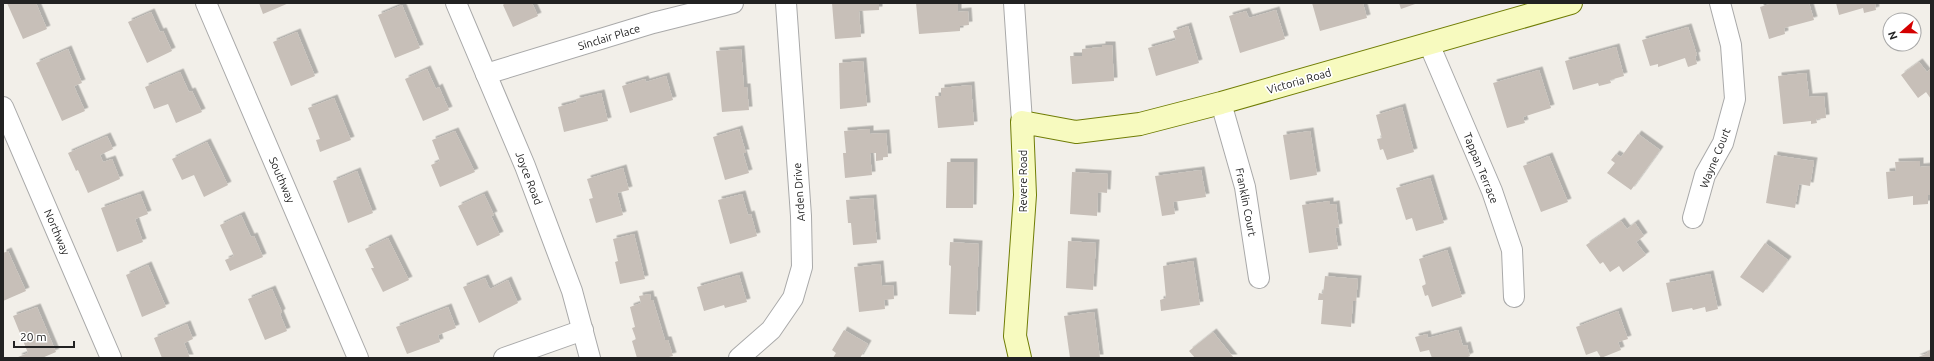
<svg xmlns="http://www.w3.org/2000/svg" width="1934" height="361" font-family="Ubuntu,sans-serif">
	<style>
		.building { fill: #c7bfb8; filter: url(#shadow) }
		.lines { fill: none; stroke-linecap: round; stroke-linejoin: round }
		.street-casing { stroke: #a9a9a9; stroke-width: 22 }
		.secondary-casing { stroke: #707d05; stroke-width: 24 }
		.street { stroke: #fff; stroke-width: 20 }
		.secondary { stroke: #f7fabf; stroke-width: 22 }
		.labels { text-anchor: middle; stroke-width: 3.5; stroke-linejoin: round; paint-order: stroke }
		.street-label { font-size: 11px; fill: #222; stroke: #fff }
	</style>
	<defs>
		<filter id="shadow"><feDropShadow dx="3.5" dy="-3.5" stdDeviation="0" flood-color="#0004"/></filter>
	</defs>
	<rect width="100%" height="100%" fill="#f2efe9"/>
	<g class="building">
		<polygon points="7,3 36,3 47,29 23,39"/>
		<polygon points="259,3 289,3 263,14"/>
		<polygon points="505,3 532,3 538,16 513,27 503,5"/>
		<polygon points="832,3 879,3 879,10 859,11 861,37 835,39"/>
		<polygon points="916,3 958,3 958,12 968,11 969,25 960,26 960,31 919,34"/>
		<polygon points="1312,3 1363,3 1367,18 1320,31"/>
		<polygon points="1399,3 1418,3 1401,9"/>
		<polygon points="1773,3 1809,3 1814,20 1784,28 1785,34 1769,39 1760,7"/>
		<polygon points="1836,3 1878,3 1875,4 1876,10 1864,13 1863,8 1839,15"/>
		<polygon points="402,5 420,48 395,58 378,15"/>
		<polygon points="1276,10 1285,39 1240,53 1229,16 1246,11 1249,18"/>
		<polygon points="151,12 160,32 163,31 172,51 147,63 128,22"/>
		<polygon points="1188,26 1199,63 1156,76 1148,48 1176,40 1173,31"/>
		<polygon points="1688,27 1697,55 1695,56 1697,64 1688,67 1685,58 1658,67 1658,64 1650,66 1642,40"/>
		<polygon points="297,32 315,76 291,86 273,42"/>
		<polygon points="1102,45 1112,45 1114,81 1072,84 1070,56 1082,56 1082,49 1102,47"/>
		<polygon points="1616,47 1624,76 1610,80 1611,83 1599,86 1598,83 1573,90 1565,61"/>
		<polygon points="68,49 82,83 74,86 85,111 62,121 36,63"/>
		<polygon points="741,49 744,87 747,87 749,110 722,112 716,51"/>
		<polygon points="863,61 867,106 840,109 839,63"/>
		<polygon points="1919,62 1927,72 1931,68 1931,99 1926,92 1918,98 1901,75"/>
		<polygon points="427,69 436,89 439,87 449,110 423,121 405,79"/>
		<polygon points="1539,70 1551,108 1523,117 1525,123 1507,128 1493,83"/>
		<polygon points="180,72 189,92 192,91 202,112 176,123 168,104 154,109 145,87"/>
		<polygon points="1806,73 1809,97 1824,96 1826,118 1816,119 1817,123 1811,124 1811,121 1783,124 1778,76"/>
		<polygon points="666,76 673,100 630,113 622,86 645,79 646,82"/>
		<polygon points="971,85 974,125 938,128 935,96 941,96 941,88"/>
		<polygon points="601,93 608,121 564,132 558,107 577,102 576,99"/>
		<polygon points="334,98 351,140 320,152 316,140 320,139 308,108"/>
		<polygon points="1402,107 1414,152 1387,160 1383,149 1380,150 1377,139 1382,138 1376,115"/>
		<polygon points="739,129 746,153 743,153 749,173 725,180 713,137"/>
		<polygon points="870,129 870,134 886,133 888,157 883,157 883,160 876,161 876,153 870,153 872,175 845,178 843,153 846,153 844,131"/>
		<polygon points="455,131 475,172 440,187 431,165 440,161 432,140"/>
		<polygon points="1310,131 1317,175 1290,180 1283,135"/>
		<polygon points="1638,134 1660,150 1631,190 1607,173 1615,163 1611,160 1616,154 1621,157"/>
		<polygon points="107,136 113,149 100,155 103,162 112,159 120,179 88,193 78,170 76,171 68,153"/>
		<polygon points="207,142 228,185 204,197 194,175 182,180 172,159"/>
		<polygon points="1774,155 1814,161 1810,186 1799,184 1795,208 1766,203"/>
		<polygon points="1549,156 1568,202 1541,212 1523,166"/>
		<polygon points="1920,161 1920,167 1931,166 1931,195 1928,195 1928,204 1913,205 1913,196 1888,199 1886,172 1896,171 1895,162"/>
		<polygon points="947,162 974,162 973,208 946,208"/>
		<polygon points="623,168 629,190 617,193 623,215 596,223 589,199 593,198 587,179"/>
		<polygon points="1201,170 1206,197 1173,202 1175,214 1162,216 1155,176"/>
		<polygon points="357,171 373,213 348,223 333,181"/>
		<polygon points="1072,172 1108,174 1107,193 1098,192 1097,216 1070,214"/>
		<polygon points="1430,178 1444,223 1416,231 1412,218 1406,220 1396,188"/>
		<polygon points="140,194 148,214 135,219 143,242 117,252 101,208"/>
		<polygon points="484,194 494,215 491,216 500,235 477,246 458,206"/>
		<polygon points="742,194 748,215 751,214 757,236 730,244 718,200"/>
		<polygon points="873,198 877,243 853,245 851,223 848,223 846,200"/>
		<polygon points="1330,201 1330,205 1336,204 1339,227 1335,228 1338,249 1309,253 1302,205"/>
		<polygon points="241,215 251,237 254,236 263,257 230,271 225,260 234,256 220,225"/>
		<polygon points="1621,221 1627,229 1635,223 1644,236 1636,242 1646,255 1623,272 1619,266 1610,272 1603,262 1600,264 1586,245"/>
		<polygon points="634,234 645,279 620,284 615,262 618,261 613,239"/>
		<polygon points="388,238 409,280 383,292 371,268 374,268 365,249"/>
		<polygon points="1068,241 1096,243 1093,290 1066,288"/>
		<polygon points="950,242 979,244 976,315 949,314 951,266 949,265"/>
		<polygon points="1765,243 1788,260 1763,293 1740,277"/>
		<polygon points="1447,250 1462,297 1432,307 1428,295 1425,296 1422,286 1426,284 1419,259"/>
		<polygon points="8,251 26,291 3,301 3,253"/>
		<polygon points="1193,261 1200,305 1161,311 1160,300 1166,298 1163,266"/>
		<polygon points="880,264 882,286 893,285 894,299 884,300 885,309 859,312 854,267"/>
		<polygon points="148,265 166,307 142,317 126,275"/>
		<polygon points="1710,274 1718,309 1706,312 1705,307 1693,310 1692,308 1672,312 1666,283"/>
		<polygon points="739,275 747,302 725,308 724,305 704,311 697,287"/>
		<polygon points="1325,276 1358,279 1356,301 1353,301 1351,327 1321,324 1323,300 1318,300 1319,293 1323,294"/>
		<polygon points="485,278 490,289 508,280 518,303 479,323 463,287"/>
		<polygon points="272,289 282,312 280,314 287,331 265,340 248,299"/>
		<polygon points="650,294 651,300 653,300 665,340 668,340 673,356 665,358 637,358 632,341 636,339 632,328 635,327 630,307 641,303 639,296"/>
		<polygon points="37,307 56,352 42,358 19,358 18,357 28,353 13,316"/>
		<polygon points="448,307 456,328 438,335 440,342 407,354 396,327"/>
		<polygon points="1618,311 1628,339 1618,342 1621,350 1601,358 1597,351 1586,355 1576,327"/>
		<polygon points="1094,312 1100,358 1070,358 1064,316"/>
		<polygon points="187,324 193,339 184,343 190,358 162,358 154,338"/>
		<polygon points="844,330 868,344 860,358 833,358 836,353 832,350"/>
		<polygon points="1458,330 1463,346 1467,345 1470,356 1466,358 1432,358 1429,350 1420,352 1415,337 1427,334 1428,338"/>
		<polygon points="1213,332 1234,358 1195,358 1189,351"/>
		<polygon points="1931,350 1931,358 1916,358 1928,353 1927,351"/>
	</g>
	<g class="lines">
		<defs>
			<g id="street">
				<polyline points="206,3 358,358"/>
				<polyline points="456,3 525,166 572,291 590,358"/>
				<polyline points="1014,3 1022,122"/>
				<polyline points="1429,44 1492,191 1512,250 1514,297"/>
				<polyline points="486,74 653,23 733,3"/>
				<polyline points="1221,103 1245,187 1259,278"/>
				<polyline points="3,107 111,358"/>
				<polyline points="1693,218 1705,175 1723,143 1735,99 1731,45 1720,3"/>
				<polyline points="504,358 583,330"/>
				<polyline points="739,358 771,330 793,298 802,267 801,216 786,3"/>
			</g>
			<polyline id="secondary" points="1020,358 1015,336 1025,195 1022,122 1076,132 1140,124 1221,103 1571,3"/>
		</defs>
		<use href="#street" class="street-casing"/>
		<use href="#secondary" class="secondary-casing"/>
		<use href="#street" class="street"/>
		<use href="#secondary" class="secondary"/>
	</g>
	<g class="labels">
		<g class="street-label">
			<text transform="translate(609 37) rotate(-17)" y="4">Sinclair Place</text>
			<text transform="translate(1299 81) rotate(-16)" y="4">Victoria Road</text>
			<text transform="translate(1715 158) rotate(-68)" y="4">Wayne Court</text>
			<text transform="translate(1481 168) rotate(68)" y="4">Tappan Terrace</text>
			<text transform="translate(529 178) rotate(69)" y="4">Joyce Road</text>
			<text transform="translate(282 180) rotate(67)" y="4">Southway</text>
			<text transform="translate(1023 181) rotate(-90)" y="4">Revere Road</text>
			<text transform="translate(799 192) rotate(-94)" y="4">Arden Drive</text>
			<text transform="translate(1246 202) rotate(79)" y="4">Franklin Court</text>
			<text transform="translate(57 232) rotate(67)" y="4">Northway</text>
		</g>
	</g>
	<rect width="1934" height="361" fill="none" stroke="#222222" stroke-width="8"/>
	<g transform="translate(1902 32) rotate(250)"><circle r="19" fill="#ffffff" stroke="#a7a7a7"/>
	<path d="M0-3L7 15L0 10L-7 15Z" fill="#d40000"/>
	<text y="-6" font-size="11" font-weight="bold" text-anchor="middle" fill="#222222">N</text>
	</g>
	<path d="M14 341v6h60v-6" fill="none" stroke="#222222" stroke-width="2"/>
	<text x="20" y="341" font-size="12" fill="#222222" stroke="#ffffff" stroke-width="3" paint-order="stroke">20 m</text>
</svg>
